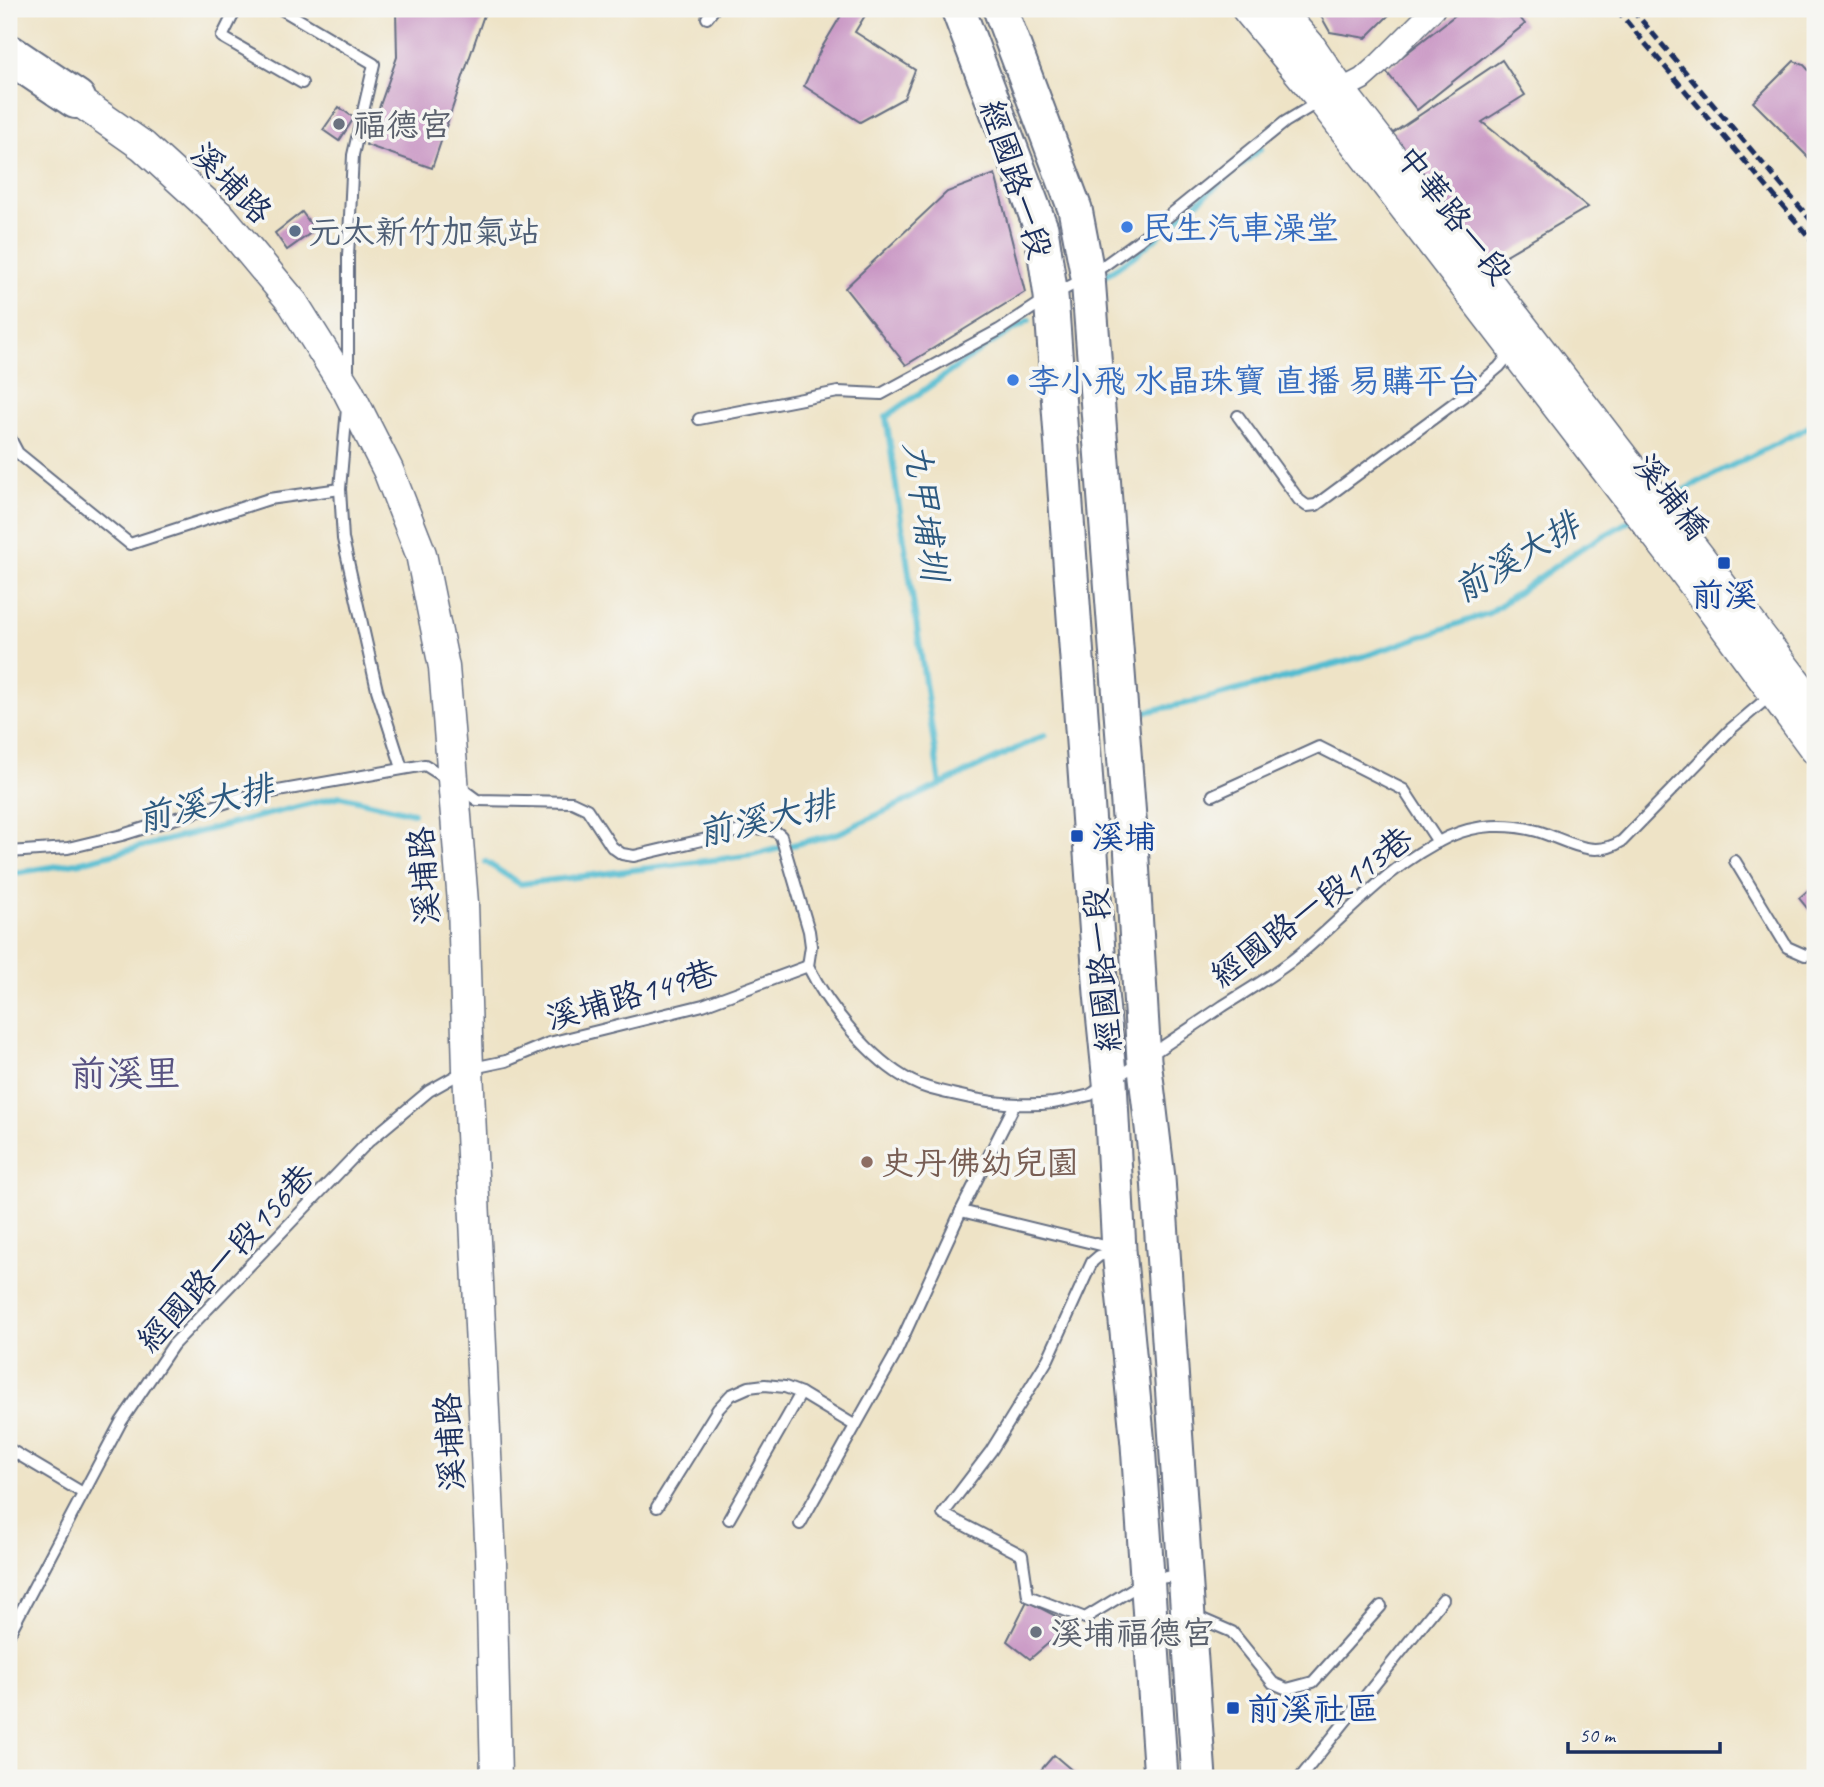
<svg xmlns="http://www.w3.org/2000/svg" width="1824" height="1787" font-family="Caveat,'LXGW WenKai TC',sans-serif">
	<style>
		.lines { fill: none; stroke-linecap: round; stroke-linejoin: round }
		.stream { stroke: #53bcd0; stroke-width: 6 }
		.building { fill: #c793c2 }
		.lane-casing { stroke: #656e82; stroke-width: 14 }
		.street-casing { stroke: #656e82; stroke-width: 24 }
		.secondary-casing { stroke: #656e82; stroke-width: 33 }
		.primary-casing { stroke: #656e82; stroke-width: 37 }
		.highway-casing { stroke: #656e82; stroke-width: 42 }
		.lane { stroke: #fff; stroke-width: 10 }
		.street { stroke: #fff; stroke-width: 21 }
		.secondary { stroke: #fff; stroke-width: 30 }
		.primary { stroke: #fff; stroke-width: 33 }
		.highway { stroke: #fff; stroke-width: 38 }
		.rail { stroke: #1b2f5e; stroke-width: 5; stroke-dasharray: 10 5; stroke-linecap: butt }
		.worship-dot { fill: #6b7280; stroke: #f6f6f2; stroke-width: 2.5 }
		.shop-dot { fill: #3f7fe0; stroke: #f6f6f2; stroke-width: 2.5 }
		.service-dot { fill: #5c6f8a; stroke: #f6f6f2; stroke-width: 2.5 }
		.transit-dot { fill: #1a4fb4; stroke: #f6f6f2; stroke-width: 2.5 }
		.education-dot { fill: #8d6e63; stroke: #f6f6f2; stroke-width: 2.5 }
		.labels { text-anchor: middle; stroke-width: 7; stroke-linejoin: round; paint-order: stroke }
		.worship-label { font-size: 33px; fill: #5b616d; stroke: #f6f6f2; text-anchor: start }
		.street-label { font-size: 33px; fill: #1b2f5e; stroke: #f6f6f2 }
		.shop-label { font-size: 33px; fill: #366cbe; stroke: #f6f6f2; text-anchor: start }
		.service-label { font-size: 33px; fill: #4e5e75; stroke: #f6f6f2; text-anchor: start }
		.transit-label { font-size: 33px; fill: #164399; stroke: #f6f6f2; text-anchor: start }
		.education-label { font-size: 33px; fill: #785e54; stroke: #f6f6f2; text-anchor: start }
		.water-label { font-size: 35px; font-style: italic; fill: #2c5980; stroke: #f6f6f2 }
		.quarter-label { font-size: 37px; fill: #575281; stroke: #f6f6f2 }
	</style>
	<rect width="100%" height="100%" fill="#f6f6f2"/>
	<filter id="ink" filterUnits="userSpaceOnUse"><feTurbulence type="fractalNoise" baseFrequency=".0143" numOctaves="2"/><feDisplacementMap in="SourceGraphic" scale="14" xChannelSelector="R" yChannelSelector="G"/><feConvolveMatrix kernelMatrix="1 2 1 2 8 2 1 2 1" color-interpolation-filters="sRGB"/></filter>
	<filter id="wash" filterUnits="userSpaceOnUse"><feTurbulence type="fractalNoise" baseFrequency=".00686" numOctaves="4" result="noise"/><feDisplacementMap in="SourceGraphic" scale="28" xChannelSelector="R" yChannelSelector="G"/><feGaussianBlur stdDeviation="1.57" result="paint"/><feColorMatrix in="noise" values="0 0 0 0 0 0 0 0 0 0 0 0 0 0 0 0 0 1.4 0 .05"/><feComposite in="paint" operator="in"/></filter>
	<g filter="url(#wash)">
		<rect width="100%" height="100%" fill="#eee3c6"/>
		<g class="lines">
			<g class="stream">
				<polyline points="1103,277 1137,254 1261,148"/>
				<polyline points="1667,500 1693,485 1815,424"/>
				<polyline points="1145,712 1197,701 1365,656 1489,613 1580,549 1633,519"/>
				<polyline points="940,785 886,417 982,349 1029,320"/>
				<polyline points="486,862 520,884 753,855 839,833 1045,735"/>
				<polyline points="9,874 81,862 340,796 413,813"/>
			</g>
		</g>
		<g id="blocks">
			<g class="building">
				<polygon points="396,9 486,9 432,168 366,145 397,57"/>
				<polygon points="845,9 869,9 855,32 915,70 904,98 860,122 804,86 821,49"/>
				<polygon points="1317,9 1395,9 1366,38 1330,32"/>
				<polygon points="1463,9 1513,9 1525,24 1417,110 1385,70"/>
				<polygon points="1502,60 1525,95 1482,122 1588,207 1491,264 1387,137"/>
				<polygon points="1794,61 1804,65 1815,77 1815,164 1753,102"/>
				<polygon points="339,107 354,118 339,141 323,130"/>
				<polygon points="995,174 1025,292 906,365 845,288 947,192"/>
				<polygon points="302,212 315,230 287,250 275,233"/>
				<polygon points="1815,884 1815,908 1811,913 1799,898"/>
				<polygon points="1027,1601 1071,1624 1030,1659 1007,1641"/>
				<polygon points="1054,1755 1081,1778 1034,1778"/>
			</g>
		</g>
	</g>
	<g filter="url(#ink)">
		<use href="#blocks" fill-opacity="0" stroke="#656e82" stroke-width="2"/>
		<g class="lines">
			<defs>
				<g id="lane">
					<polyline points="236,9 222,37 302,83"/>
					<polyline points="281,9 374,64 353,155 348,256 348,374"/>
					<polyline points="707,18 714,9"/>
					<polyline points="347,408 340,489 343,539 377,690 402,768"/>
					<polyline points="1238,416 1299,500 1307,506 1316,505 1473,389 1499,367 1512,351"/>
					<polyline points="699,419 838,392 881,394 999,330 1051,296 1088,277 1138,241 1285,122 1320,101"/>
					<polyline points="9,436 18,453 130,544 269,499 340,489"/>
					<polyline points="1213,795 1319,747 1404,790 1438,842"/>
					<path d="M9,852L68,848L122,835L244,797L425,765L454,783L477,800L572,802L587,809L612,847L622,854L634,856L749,829C761,828 772,827 781,836L809,931L811,946L808,966"/>
					<polyline points="1735,861 1787,947 1805,955 1815,954"/>
					<path d="M808,966C828,1006 870,1060 911,1081C924,1088 938,1091 952,1094C985,1102 1019,1107 1053,1103C1066,1101 1078,1098 1090,1095C1135,1065 1179,1036 1223,1006C1245,992 1269,978 1290,962C1344,920 1384,867 1448,837C1476,824 1508,823 1537,831C1567,840 1592,860 1622,841L1732,728L1771,695"/>
					<polyline points="961,1211 1113,1248"/>
					<polyline points="1115,1251 1099,1256 1092,1262 1048,1359 991,1451 943,1514 1022,1555 1028,1596 1085,1618 1147,1580 1180,1575"/>
					<polyline points="9,1449 83,1493"/>
					<polyline points="657,1507 718,1409 731,1395 749,1387 765,1385 785,1387 801,1393 854,1425"/>
					<polyline points="729,1519 801,1393"/>
					<polyline points="800,1524 894,1357 961,1211 1015,1104"/>
					<polyline points="1195,1616 1232,1632 1273,1683 1287,1689 1313,1682 1381,1606"/>
					<polyline points="9,1634 121,1422 173,1345 368,1142 429,1091 468,1069 506,1061 549,1043 703,1005 808,966"/>
					<polyline points="1300,1778 1443,1599"/>
				</g>
				<polyline id="street" points="1329,96 1362,79 1380,63 1434,9"/>
				<g id="secondary">
					<polyline points="1247,9 1322,100 1684,571 1815,749"/>
					<polyline points="1278,9 1310,46 1340,90 1815,707"/>
					<polyline points="58,92 76,99 143,146 223,219 293,303 348,391 388,470 421,554 444,667 463,903 468,1069 491,1561 496,1778"/>
				</g>
				<g id="primary">
					<polyline points="958,9 1041,228 1051,296 1101,993 1110,1082 1119,1250 1138,1445 1161,1778"/>
					<polyline points="1000,9 1075,209 1088,277 1131,844 1144,1060 1158,1178 1199,1778"/>
				</g>
				<polyline id="highway" points="9,54 76,99"/>
			</defs>
			<use href="#lane" class="lane-casing"/>
			<use href="#street" class="street-casing"/>
			<use href="#secondary" class="secondary-casing"/>
			<use href="#primary" class="primary-casing"/>
			<use href="#highway" class="highway-casing"/>
			<use href="#lane" class="lane"/>
			<use href="#street" class="street"/>
			<use href="#secondary" class="secondary"/>
			<use href="#primary" class="primary"/>
			<use href="#highway" class="highway"/>
			<g class="rail">
				<polyline points="1616,9 1815,244"/>
				<polyline points="1632,9 1815,225"/>
			</g>
		</g>
	</g>
	<g class="worship-dot">
		<circle cx="339" cy="124" r="7"/>
		<circle cx="1036" cy="1632" r="7"/>
	</g>
	<g class="shop-dot">
		<circle cx="1127" cy="227" r="7"/>
		<circle cx="1013" cy="380" r="7"/>
	</g>
	<circle class="service-dot" cx="295" cy="231" r="7"/>
	<g class="transit-dot">
		<rect x="1717" y="556" width="14" height="14" rx="3.5"/>
		<rect x="1070" y="829" width="14" height="14" rx="3.5"/>
		<rect x="1226" y="1701" width="14" height="14" rx="3.5"/>
	</g>
	<circle class="education-dot" cx="867" cy="1162" r="7"/>
	<g class="labels">
		<g class="worship-label">
			<text x="353" y="136">福德宮</text>
			<text x="1050" y="1644">溪埔福德宮</text>
		</g>
		<g class="street-label">
			<text transform="translate(1017 179) rotate(72)" y="12">經國路一段</text>
			<text transform="translate(232 182) rotate(45)" y="12">溪埔路</text>
			<text transform="translate(1455 214) rotate(52)" y="12">中華路一段</text>
			<text transform="translate(1672 496) rotate(52)" y="12">溪埔橋</text>
			<text transform="translate(423 876) rotate(-94)" y="12">溪埔路</text>
			<text transform="translate(1311 906) rotate(-37)" y="12">經國路一段113巷</text>
			<text transform="translate(1101 970) rotate(-95)" y="12">經國路一段</text>
			<text transform="translate(631 994) rotate(-16)" y="12">溪埔路149巷</text>
			<text transform="translate(225 1257) rotate(-47)" y="12">經國路一段156巷</text>
			<text transform="translate(449 1442) rotate(-93)" y="12">溪埔路</text>
		</g>
		<g class="shop-label">
			<text x="1141" y="239">民生汽車澡堂</text>
			<text x="1027" y="392">李小飛 水晶珠寶 直播 易購平台</text>
		</g>
		<g class="service-label">
			<text x="309" y="243">元太新竹加氣站</text>
		</g>
		<g class="transit-label">
			<text x="1724" y="606" text-anchor="middle">前溪</text>
			<text x="1091" y="848">溪埔</text>
			<text x="1247" y="1720">前溪社區</text>
		</g>
		<g class="education-label">
			<text x="881" y="1174">史丹佛幼兒園</text>
		</g>
		<g class="water-label">
			<text transform="translate(926 511) rotate(82)" y="12">九甲埔圳</text>
			<text transform="translate(1516 557) rotate(-31)" y="12">前溪大排</text>
			<text transform="translate(205 803) rotate(-14)" y="12">前溪大排</text>
			<text transform="translate(766 818) rotate(-13)" y="12">前溪大排</text>
		</g>
		<g class="quarter-label">
			<text x="125" y="1086">前溪里</text>
		</g>
	</g>
	<rect width="1824" height="1787" fill="none" stroke="#f6f6f2" stroke-width="35"/>
	<path d="M1568 1742v10h152v-10" fill="none" stroke="#1b2f5e" stroke-width="3.5"/>
	<text x="1579" y="1742" font-size="21" fill="#1b2f5e" stroke="#f6f6f2" stroke-width="5" paint-order="stroke">50 m</text>
</svg>
